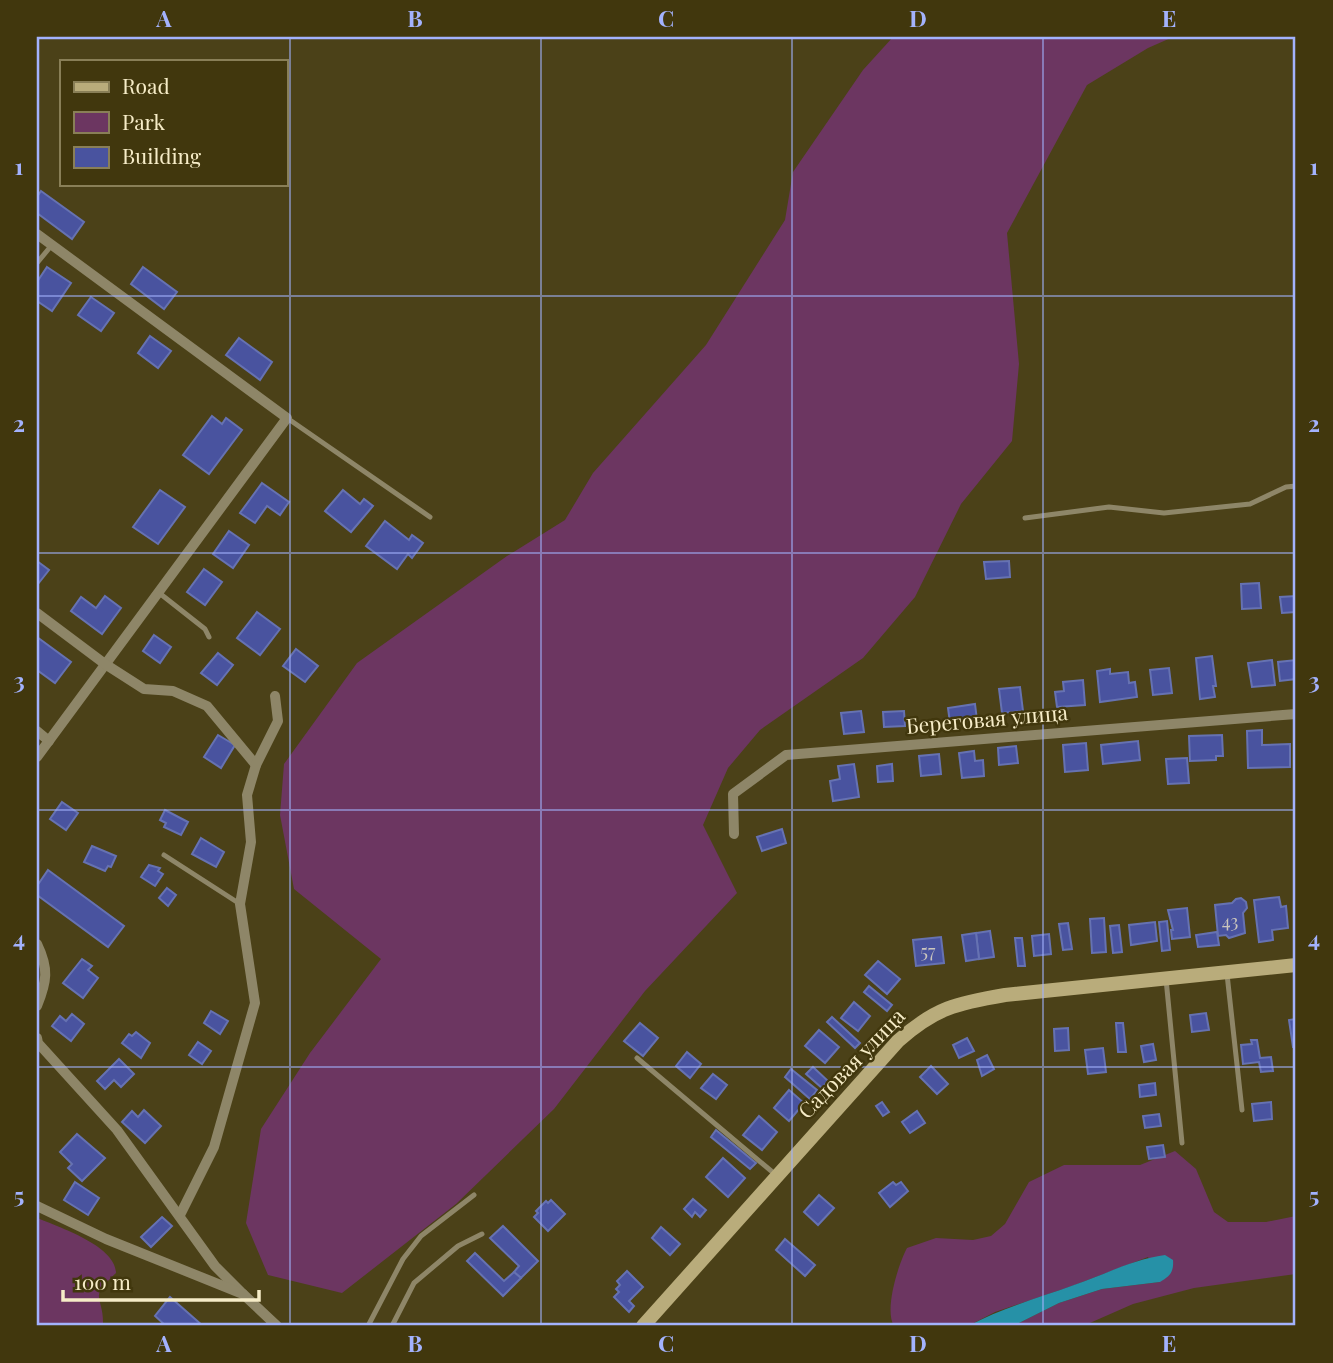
<svg xmlns="http://www.w3.org/2000/svg" width="1333" height="1363" font-family="'Playfair Display',serif">
	<style>
		.green { fill: #6c3661 }
		.water { fill: #2691a7 }
		.building { fill: #49539f; stroke: #6672b2; stroke-width: 2 }
		.lines { fill: none; stroke-linecap: round; stroke-linejoin: round }
		.lane { stroke: #8e8668; stroke-width: 5 }
		.street { stroke: #8e8668; stroke-width: 10 }
		.secondary { stroke: #b9ac7b; stroke-width: 14 }
		.grid { fill: none; stroke: #a3b2fd; stroke-width: 2; stroke-opacity: 0.55 }
		.labels { text-anchor: middle; stroke-width: 5; stroke-linejoin: round; paint-order: stroke }
		.number-label { font-size: 18px; fill: #cbc6bd }
		.street-label { font-size: 21px; fill: #f6ecc7; stroke: #41370d }
		.neatline { fill: none; stroke: #a3b2fd; stroke-width: 2.5 }
		.grid-label { font-size: 23px; text-anchor: middle; font-weight: bold; fill: #a3b2fd }
	</style>
	<rect width="100%" height="100%" fill="#4b4118"/>
	<g class="green">
		<polygon points="893,37 1173,37 1148,48 1087,85 1007,233 1019,364 1012,441 961,504 915,597 863,658 760,730 728,768 703,825 737,893 645,991 554,1109 456,1204 342,1293 268,1275 246,1223 261,1129 310,1053 381,959 294,889 280,815 284,764 357,663 507,556 565,520 593,473 706,345 785,220 793,172 863,70"/>
		<path d="M1175,1151L1196,1169L1214,1212L1228,1222H1266L1296,1216V1274L1194,1288L1133,1304L1083,1326H1013L1059,1303L1102,1289L1160,1282L1148,1257L1075,1285L995,1312L968,1326H894C884,1310 898,1265 907,1248L936,1238L973,1240L991,1236L1005,1224L1029,1182L1064,1165H1140Z"/>
		<path d="M37,1218C59,1227 116,1246 116,1273C87,1300 104,1294 103,1326H37Z"/>
	</g>
	<path class="water" d="M1165,1255L1173,1260C1174,1272 1170,1276 1160,1282L1102,1289L1059,1303L1013,1326H968C1002,1308 1038,1298 1074,1285C1104,1275 1133,1259 1165,1255Z"/>
	<g class="building">
		<polygon points="41,191 84,222 72,239 37,213 37,197"/>
		<polygon points="47,267 71,283 52,311 37,301 37,282"/>
		<polygon points="143,267 177,292 164,309 131,284"/>
		<polygon points="91,297 114,313 101,331 78,315"/>
		<polygon points="150,336 171,351 158,368 138,353"/>
		<polygon points="239,338 272,362 260,380 226,355"/>
		<polygon points="212,416 222,424 226,418 242,430 209,474 183,455"/>
		<polygon points="262,483 289,502 280,515 267,506 255,523 240,513"/>
		<polygon points="160,490 185,507 158,544 133,527"/>
		<polygon points="343,490 360,504 364,499 373,506 351,532 325,511"/>
		<polygon points="385,521 409,540 412,535 423,543 412,558 408,554 397,569 366,546"/>
		<polygon points="229,531 249,545 233,568 213,554"/>
		<polygon points="37,561 49,570 38,584 37,582"/>
		<polygon points="1009,561 1010,577 986,579 984,562"/>
		<polygon points="204,569 222,582 205,605 187,592"/>
		<polygon points="1259,583 1261,608 1242,609 1241,584"/>
		<polygon points="105,596 121,608 102,634 71,611 81,597 96,608"/>
		<polygon points="1296,596 1296,612 1282,613 1280,597"/>
		<polygon points="257,612 280,629 260,655 237,638"/>
		<polygon points="154,635 171,647 160,663 143,651"/>
		<polygon points="37,637 71,662 55,683 37,670"/>
		<polygon points="296,649 318,666 305,682 283,666"/>
		<polygon points="218,653 233,665 217,685 201,673"/>
		<polygon points="1212,656 1216,686 1213,686 1215,697 1200,699 1196,658"/>
		<polygon points="1272,660 1275,685 1252,687 1248,663"/>
		<polygon points="1296,660 1296,679 1280,681 1278,662"/>
		<polygon points="1169,668 1172,693 1153,695 1150,670"/>
		<polygon points="1110,669 1110,674 1128,672 1129,683 1135,682 1137,697 1100,702 1097,671"/>
		<polygon points="1083,680 1085,705 1057,707 1055,692 1064,691 1063,682"/>
		<polygon points="1020,687 1023,711 1002,713 999,689"/>
		<polygon points="975,704 977,720 950,723 948,708"/>
		<polygon points="861,711 864,732 844,734 841,713"/>
		<polygon points="904,711 905,726 884,727 883,712"/>
		<polygon points="1262,730 1262,745 1290,744 1290,767 1248,768 1247,731"/>
		<polygon points="218,735 235,745 221,768 204,757"/>
		<polygon points="1222,735 1223,756 1216,756 1216,760 1190,761 1189,736"/>
		<polygon points="1138,741 1140,760 1103,764 1101,745"/>
		<polygon points="1086,743 1088,770 1065,772 1063,745"/>
		<polygon points="1016,746 1018,763 999,765 998,748"/>
		<polygon points="974,751 975,761 983,760 984,776 962,778 959,753"/>
		<polygon points="939,754 941,774 921,776 919,756"/>
		<polygon points="1187,758 1189,783 1168,784 1166,759"/>
		<polygon points="854,764 859,797 833,801 830,781 840,779 838,766"/>
		<polygon points="892,764 893,781 878,782 877,766"/>
		<polygon points="62,802 78,813 66,830 50,819"/>
		<polygon points="165,810 188,822 181,835 164,827 166,823 160,820"/>
		<polygon points="782,829 786,843 762,851 757,837"/>
		<polygon points="201,838 224,852 216,867 192,854"/>
		<polygon points="92,846 116,856 111,867 108,866 105,871 84,862"/>
		<polygon points="149,865 160,868 158,871 163,874 155,886 141,877"/>
		<polygon points="48,870 124,926 108,947 37,895 37,886"/>
		<polygon points="167,888 176,895 168,906 159,898"/>
		<polygon points="1279,897 1281,907 1286,906 1288,928 1272,930 1273,940 1259,942 1254,900"/>
		<polygon points="1241,898 1246,902 1247,908 1243,913 1245,933 1229,938 1226,935 1218,936 1215,905 1232,903 1236,899"/>
		<polygon points="1187,908 1190,937 1172,939 1171,930 1173,930 1168,910"/>
		<polygon points="1104,918 1106,952 1092,953 1090,919"/>
		<polygon points="1167,921 1170,950 1162,951 1159,922"/>
		<polygon points="1155,922 1157,941 1131,945 1129,925"/>
		<polygon points="1068,923 1072,949 1063,950 1059,924"/>
		<polygon points="1119,925 1122,952 1113,953 1110,926"/>
		<polygon points="990,931 994,957 979,959 976,933"/>
		<polygon points="1217,932 1219,945 1198,947 1196,935"/>
		<polygon points="976,933 979,959 966,961 962,935"/>
		<polygon points="1049,934 1051,954 1034,956 1032,936"/>
		<polygon points="941,937 944,963 916,966 913,940"/>
		<polygon points="1015,938 1022,938 1025,966 1018,966"/>
		<polygon points="82,959 92,966 88,970 98,978 83,998 63,983"/>
		<polygon points="878,961 900,979 887,994 865,975"/>
		<polygon points="869,986 892,1005 887,1011 864,992"/>
		<polygon points="854,1002 870,1016 858,1031 841,1018"/>
		<polygon points="211,1011 228,1021 220,1034 204,1023"/>
		<polygon points="1206,1013 1209,1030 1192,1032 1190,1015"/>
		<polygon points="1295,1013 1296,1013 1296,1047 1293,1047 1289,1020 1296,1019"/>
		<polygon points="72,1014 84,1024 71,1041 52,1026 60,1016 66,1021"/>
		<polygon points="832,1017 860,1043 855,1048 827,1022"/>
		<polygon points="640,1023 658,1038 643,1056 624,1041"/>
		<polygon points="1116,1023 1123,1023 1126,1052 1118,1052"/>
		<polygon points="1068,1028 1069,1050 1055,1051 1054,1029"/>
		<polygon points="819,1030 839,1047 825,1063 805,1046"/>
		<polygon points="136,1032 150,1043 141,1058 122,1043 129,1034 132,1036"/>
		<polygon points="967,1038 974,1051 959,1058 953,1045"/>
		<polygon points="1251,1040 1257,1040 1260,1058 1271,1057 1273,1071 1261,1072 1259,1062 1243,1064 1241,1045 1252,1044"/>
		<polygon points="198,1042 211,1051 202,1064 189,1055"/>
		<polygon points="1153,1044 1156,1060 1144,1062 1141,1046"/>
		<polygon points="1103,1048 1106,1072 1088,1074 1085,1050"/>
		<polygon points="687,1052 701,1064 690,1078 676,1066"/>
		<polygon points="987,1055 994,1069 982,1076 977,1060"/>
		<polygon points="119,1059 134,1074 121,1087 114,1080 105,1089 97,1081"/>
		<polygon points="931,1066 948,1084 937,1094 920,1077"/>
		<polygon points="813,1067 828,1081 822,1088 806,1074"/>
		<polygon points="791,1069 817,1090 810,1099 785,1077"/>
		<polygon points="713,1074 727,1085 716,1099 701,1088"/>
		<polygon points="1155,1083 1156,1095 1140,1097 1139,1085"/>
		<polygon points="789,1090 804,1103 789,1121 774,1108"/>
		<polygon points="882,1102 889,1112 883,1116 876,1106"/>
		<polygon points="1271,1102 1272,1119 1254,1121 1252,1104"/>
		<polygon points="144,1110 161,1126 145,1143 122,1122 132,1111 138,1117"/>
		<polygon points="917,1111 925,1123 910,1133 902,1122"/>
		<polygon points="1159,1114 1161,1126 1145,1128 1143,1116"/>
		<polygon points="759,1116 777,1132 762,1150 743,1135"/>
		<polygon points="716,1130 756,1163 750,1169 711,1137"/>
		<polygon points="77,1134 105,1158 82,1181 68,1168 72,1164 60,1152"/>
		<polygon points="1163,1145 1165,1157 1149,1159 1147,1147"/>
		<polygon points="723,1158 745,1178 728,1197 706,1177"/>
		<polygon points="75,1182 99,1198 88,1215 64,1200"/>
		<polygon points="893,1182 896,1185 901,1182 908,1191 890,1207 879,1193"/>
		<polygon points="819,1195 834,1208 818,1225 804,1212"/>
		<polygon points="693,1199 706,1210 700,1217 695,1212 692,1217 684,1209"/>
		<polygon points="551,1200 565,1214 548,1231 534,1217 538,1213 536,1211 546,1201 548,1203"/>
		<polygon points="162,1217 172,1226 151,1247 141,1237"/>
		<polygon points="503,1226 538,1261 521,1278 514,1272 519,1266 490,1238"/>
		<polygon points="661,1227 680,1244 670,1255 652,1238"/>
		<polygon points="785,1239 815,1265 805,1276 776,1250"/>
		<polygon points="475,1253 504,1281 514,1272 521,1278 503,1296 467,1261"/>
		<polygon points="627,1271 643,1287 629,1301 634,1306 629,1312 614,1297 619,1292 616,1289 620,1285 617,1281"/>
		<polygon points="170,1297 203,1326 166,1326 155,1316"/>
	</g>
	<g class="lines">
		<g class="lane">
			<polyline points="37,263 51,246"/>
			<polyline points="287,418 430,517"/>
			<polyline points="1025,518 1109,507 1164,513 1250,504 1286,487 1296,486"/>
			<polyline points="158,592 205,629 209,637"/>
			<polyline points="164,855 240,904"/>
			<polyline points="1227,974 1242,1110"/>
			<polyline points="1166,979 1182,1143"/>
			<polyline points="637,1058 776,1175"/>
			<polyline points="368,1326 403,1259 421,1236 474,1195"/>
			<polyline points="392,1326 414,1283 458,1246 482,1234"/>
		</g>
		<g class="street">
			<polyline points="37,234 287,418 37,757"/>
			<polyline points="37,613 105,664 144,689 173,691 207,706 256,765"/>
			<polyline points="37,731 49,741"/>
			<polyline points="734,834 733,794 786,755 1296,714"/>
			<path d="M37,944C49,969 47,981 37,1006"/>
			<polyline points="37,1038 38,1043 117,1130 215,1266 243,1294"/>
			<polyline points="37,1206 106,1239 243,1294 277,1326"/>
			<polyline points="180,1215 214,1147 255,1003 240,904 251,842 247,795 256,765 278,721 275,696"/>
		</g>
		<path class="secondary" d="M643,1326L898,1041C935,1008 957,1003 1005,995L1296,965"/>
	</g>
	<path class="grid" d="M290,37V1326M541,37V1326M792,37V1326M1043,37V1326M37,296H1296M37,553H1296M37,810H1296M37,1067H1296"/>
	<g class="labels">
		<g class="number-label">
			<text x="1230" y="928">43</text>
			<text x="928" y="958">57</text>
		</g>
		<g class="street-label">
			<text transform="translate(987 720) rotate(-5)" y="7">Береговая улица</text>
			<text transform="translate(852 1064) rotate(-46)" y="7">Садовая улица</text>
		</g>
	</g>
	<rect width="1333" height="1363" fill="none" stroke="#41370d" stroke-width="77"/>
	<rect x="60" y="60" width="228" height="126" fill="#41370d" stroke="#897f57" stroke-width="2"/>
	<rect x="74" y="82" width="35" height="10" fill="#b9ac7b" stroke="#897f57" stroke-width="2"/>
	<text x="122" y="94" font-size="21" fill="#f6ecc7">Road</text>
	<rect x="74" y="112" width="35" height="21" fill="#6c3661" stroke="#897f57" stroke-width="2"/>
	<text x="122" y="130" font-size="21" fill="#f6ecc7">Park</text>
	<rect x="74" y="147" width="35" height="21" fill="#49539f" stroke="#897f57" stroke-width="2"/>
	<text x="122" y="164" font-size="21" fill="#f6ecc7">Building</text>
	<path d="M63 1290v10h196v-10" fill="none" stroke="#f6ecc7" stroke-width="3.5"/>
	<text x="74" y="1290" font-size="21" fill="#f6ecc7" stroke="#41370d" stroke-width="5" paint-order="stroke">100 m</text>
	<rect x="38" y="38" width="1256" height="1286" class="neatline"/>
	<g class="grid-label">
		<text x="164" y="27">A</text>
		<text x="415" y="27">B</text>
		<text x="666" y="27">C</text>
		<text x="918" y="27">D</text>
		<text x="1169" y="27">E</text>
		<text x="19" y="175">1</text>
		<text x="1314" y="175">1</text>
		<text x="19" y="432">2</text>
		<text x="1314" y="432">2</text>
		<text x="19" y="689">3</text>
		<text x="1314" y="689">3</text>
		<text x="19" y="947">4</text>
		<text x="1314" y="947">4</text>
		<text x="19" y="1204">5</text>
		<text x="1314" y="1204">5</text>
		<text x="164" y="1352">A</text>
		<text x="415" y="1352">B</text>
		<text x="666" y="1352">C</text>
		<text x="918" y="1352">D</text>
		<text x="1169" y="1352">E</text>
	</g>
</svg>
